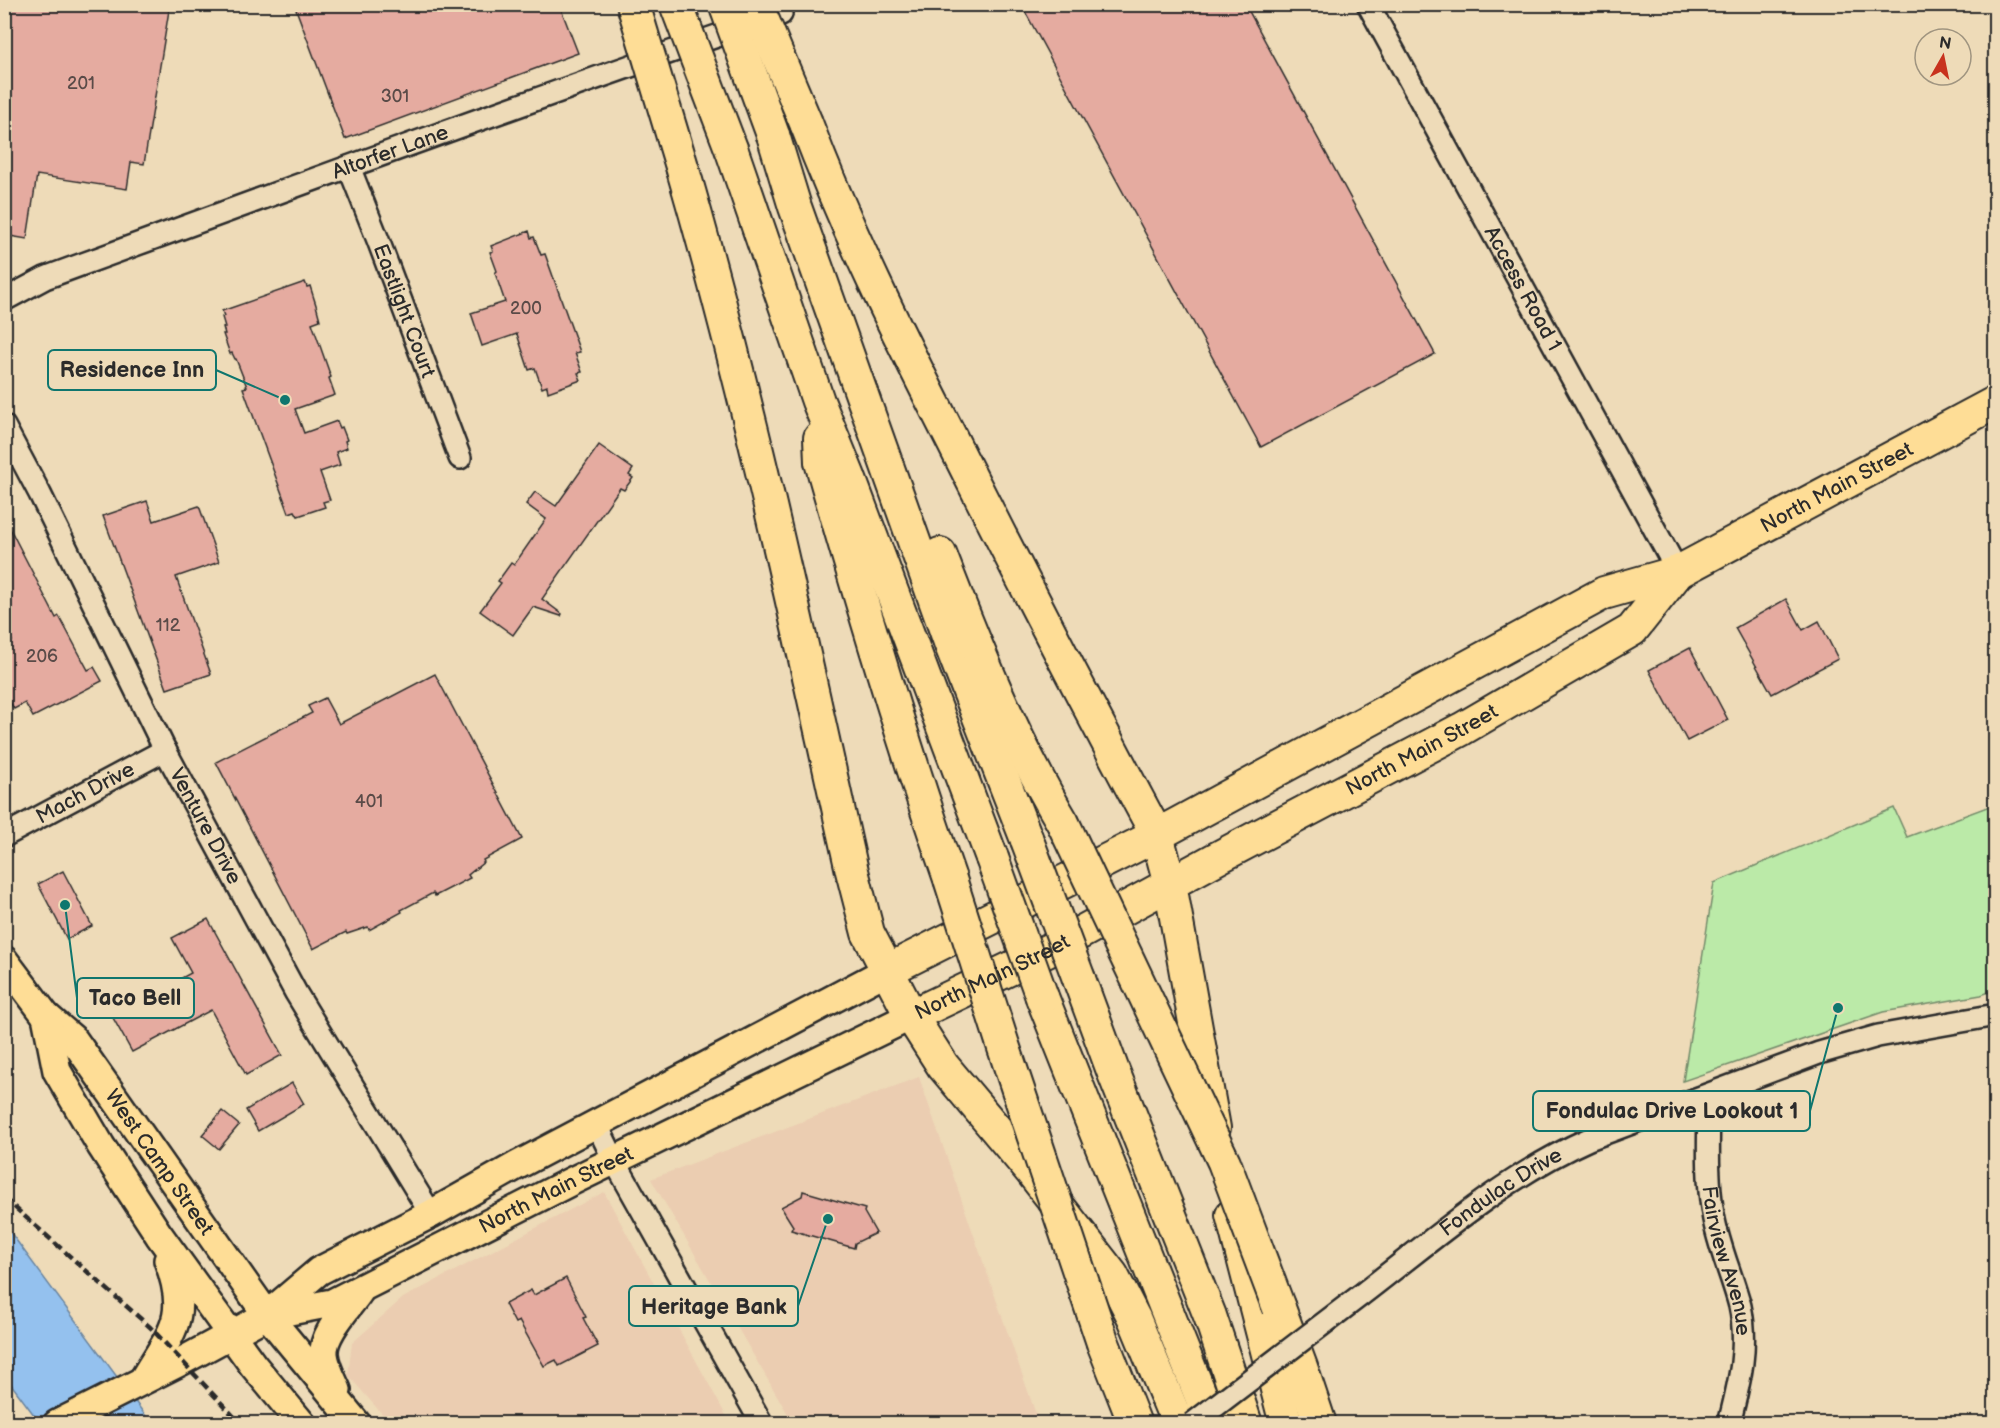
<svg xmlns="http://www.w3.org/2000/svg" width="2000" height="1428" font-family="'Balsamiq Sans',sans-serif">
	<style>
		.built { fill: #ebcdb1 }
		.green { fill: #bbeaa8; stroke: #738a6a; stroke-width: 1.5 }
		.water { fill: #94c1ee; stroke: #6a85a0; stroke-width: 1.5 }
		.building { fill: #e5aba0; stroke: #2b2b2b; stroke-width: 1.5 }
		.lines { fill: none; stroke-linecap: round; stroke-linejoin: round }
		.minor-casing { stroke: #2b2b2b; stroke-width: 26 }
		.major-casing { stroke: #2b2b2b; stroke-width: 32 }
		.highway-casing { stroke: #2b2b2b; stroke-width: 36 }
		.minor { stroke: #eedbb8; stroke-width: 21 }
		.major { stroke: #fedd96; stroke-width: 27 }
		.highway { stroke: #fedd96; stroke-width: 32 }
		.rail { stroke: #2b2b2b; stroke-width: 4.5; stroke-dasharray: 9 4.5; stroke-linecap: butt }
		.minor-bridge-casing { stroke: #2b2b2b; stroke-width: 26; stroke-linecap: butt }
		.highway-bridge-casing { stroke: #2b2b2b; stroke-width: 36; stroke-linecap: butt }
		.minor-bridge { stroke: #eedbb8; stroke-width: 21 }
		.highway-bridge { stroke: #fedd96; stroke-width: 32 }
		.labels { text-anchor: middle; stroke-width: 4.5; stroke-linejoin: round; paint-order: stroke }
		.number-label { font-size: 18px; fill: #5a4b48 }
		.street-label { font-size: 21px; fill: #2b2b2b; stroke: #eedbb8 }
		.leader { fill: none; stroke: #0f766e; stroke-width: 2 }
		.callout-dot { fill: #0f766e; stroke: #eedbb8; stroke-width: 2 }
		.callout { fill: #eedbb8; stroke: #0f766e; stroke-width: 2 }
		.callout-label { font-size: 22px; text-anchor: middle; font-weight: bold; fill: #2b2b2b }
	</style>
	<rect width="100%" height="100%" fill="#eedbb8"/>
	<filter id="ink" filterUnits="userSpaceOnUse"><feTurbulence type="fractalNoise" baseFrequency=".0167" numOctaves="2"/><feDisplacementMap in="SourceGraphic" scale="12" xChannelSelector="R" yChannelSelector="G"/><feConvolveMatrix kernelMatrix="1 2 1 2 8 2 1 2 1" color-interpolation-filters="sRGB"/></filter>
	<g filter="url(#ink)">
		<g class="built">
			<polygon points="919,1077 1039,1423 793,1423 651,1179"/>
			<polygon points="604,1192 730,1423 390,1423 348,1375 352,1343 403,1298"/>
		</g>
		<polygon class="green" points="1995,804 1995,990 1981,995 1883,1012 1683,1081 1714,883 1894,808 1907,837"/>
		<polygon class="water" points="5,1225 151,1423 40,1423 5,1376"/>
		<g class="building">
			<polygon points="4,4 170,4 144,164 131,162 127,189 37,175 27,239 4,235"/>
			<polygon points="294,4 559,4 578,53 345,139"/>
			<polygon points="1021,4 1245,4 1435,354 1261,447"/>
			<polygon points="529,231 531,238 534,237 541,255 545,254 580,352 575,353 582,372 578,373 581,380 548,392 547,386 542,388 535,368 529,370 517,334 482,346 471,313 505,302 495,273 497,271 490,252 493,251 491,246"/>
			<polygon points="305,282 307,287 310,286 316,305 320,320 312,323 331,377 329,378 335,395 295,409 304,433 337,421 340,428 342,427 347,440 345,441 347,448 336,452 340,465 320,472 330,500 323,502 325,507 298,516 295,511 289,513 243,388 247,387 236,359 235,359 232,353 230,354 223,334 225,334 223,327 225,327 222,317 224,316 222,311"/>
			<polygon points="599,445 633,469 629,475 633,478 624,490 620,488 542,599 562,614 561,616 533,607 513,635 480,611 501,583 498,581 511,563 514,565 546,519 526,504 535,492 556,506"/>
			<polygon points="147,501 154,521 199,506 219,562 176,577 211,674 167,689 103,516"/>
			<polygon points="4,517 56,618 59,616 88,670 94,667 102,681 33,717 25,703 14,709 4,692 4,645 12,641 4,627"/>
			<polygon points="1786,599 1803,630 1819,621 1838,659 1772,694 1735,628"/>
			<polygon points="1690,648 1728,720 1687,741 1649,670"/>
			<polygon points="435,674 522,839 483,860 484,862 468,875 470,878 435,896 433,893 401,910 402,912 369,930 368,927 347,934 346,932 313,949 216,762 312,713 308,706 325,698 339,724"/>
			<polygon points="63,871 92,926 67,939 38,884"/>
			<polygon points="208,919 282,1055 246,1075 211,1010 132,1052 112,1016 191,973 172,938"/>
			<polygon points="292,1083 304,1104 258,1131 246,1110"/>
			<polygon points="222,1111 239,1125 219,1149 202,1135"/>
			<polygon points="803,1191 865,1209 864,1212 876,1233 855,1243 854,1248 791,1230 793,1226 781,1207 802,1196"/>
			<polygon points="566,1278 586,1317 583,1318 598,1346 559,1366 556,1360 544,1366 519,1321 515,1323 505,1304 531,1290 534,1295"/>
		</g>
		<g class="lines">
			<defs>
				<g id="minor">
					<path id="s1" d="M1368,4L1678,572"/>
					<path id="s2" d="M349,167L378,240L460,458"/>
					<path id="s3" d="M4,300L45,278C290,188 534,98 781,14"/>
					<path id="s4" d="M4,426L40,494L165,750L296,993L431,1214"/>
					<path id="s5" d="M4,836L165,750"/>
					<path id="s6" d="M1709,1095C1709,1134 1706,1175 1713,1214C1718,1246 1732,1275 1740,1306C1749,1347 1739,1384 1729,1424"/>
					<polyline points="597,1125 614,1160 762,1424"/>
					<path id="s7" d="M1361,1295C1434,1239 1505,1176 1589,1139L1819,1053L1878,1036L1996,1015"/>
				</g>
				<g id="major">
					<path id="s8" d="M4,960L46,1016L74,1040L267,1315L357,1424"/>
					<polyline points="46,1016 57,1071 101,1146 159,1235 253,1365 302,1424"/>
					<path id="s9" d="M269,1315L332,1303L570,1182L911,1016"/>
					<path d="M143,1380C172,1331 190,1318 168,1260"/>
					<path d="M337,1390C332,1379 325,1366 324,1354C322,1334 348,1308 359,1292"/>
					<polyline points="57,1424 182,1361 267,1315 319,1271 431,1214 516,1166 888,970"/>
				</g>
				<g id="highway">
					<path d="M806,123C847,231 898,334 950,436C1017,570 1086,703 1157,835L1170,884L1214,1128"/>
					<polyline points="773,135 795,207 952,648 1027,840"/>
					<polyline points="732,151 818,401 849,477 992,858"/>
					<path d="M683,170C750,401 800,636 852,871L868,933L911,1016L943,1066L1031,1171L1112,1275L1134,1318L1178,1424"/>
					<path d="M820,438L821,462C861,602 902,741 950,879"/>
					<path d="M940,554C975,645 1013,739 1063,823"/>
					<path id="s10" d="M888,970L1157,835L1604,593L1678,572L1996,402"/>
					<polyline points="1079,979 1113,1071 1210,1316 1246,1424"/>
					<polyline points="1042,997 1212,1424"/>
					<path id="s11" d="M911,1016L1047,951L1221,856L1462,729L1632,630L1678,572"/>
					<polyline points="1232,1215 1286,1424"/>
					<polyline points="1279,1308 1301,1367 1320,1424"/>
					<polyline points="1103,1343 1135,1424"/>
				</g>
			</defs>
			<use href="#minor" class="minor-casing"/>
			<use href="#major" class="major-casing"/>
			<use href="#highway" class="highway-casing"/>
			<use href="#minor" class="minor"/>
			<use href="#major" class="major"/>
			<use href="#highway" class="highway"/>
			<polyline class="rail" points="4,1198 150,1327 241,1424"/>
			<defs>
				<polyline id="minor-bridge" points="1192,1424 1361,1295"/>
				<g id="highway-bridge">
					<polyline points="633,4 683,170"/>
					<polyline points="676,4 732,151"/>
					<polyline points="725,4 773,135"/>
					<polyline points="756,4 806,123"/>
					<polyline points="1063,823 1224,1162 1279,1308"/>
					<polyline points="1027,840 1079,979"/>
					<polyline points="992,858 1042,997"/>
					<polyline points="950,879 1004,1048 1103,1343"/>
				</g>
			</defs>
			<use href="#minor-bridge" class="minor-bridge-casing"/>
			<use href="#highway-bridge" class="highway-bridge-casing"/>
			<use href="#minor-bridge" class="minor-bridge"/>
			<use href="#highway-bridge" class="highway-bridge"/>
		</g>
	</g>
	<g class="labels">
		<g class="number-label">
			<text x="81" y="89">201</text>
			<text x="395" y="102">301</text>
			<text x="526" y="314">200</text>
			<text x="168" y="631">112</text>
			<text x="42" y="662">206</text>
			<text x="369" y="807">401</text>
		</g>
		<g class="street-label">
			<text dy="7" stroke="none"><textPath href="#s3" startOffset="414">Altorfer Lane</textPath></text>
			<text dy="7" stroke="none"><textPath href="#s1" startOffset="324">Access Road 1</textPath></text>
			<text dy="7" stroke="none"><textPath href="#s2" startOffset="154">Eastlight Court</textPath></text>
			<text dy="7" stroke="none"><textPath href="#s10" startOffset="1066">North Main Street</textPath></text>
			<text dy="7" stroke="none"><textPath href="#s11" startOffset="576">North Main Street</textPath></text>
			<text dy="7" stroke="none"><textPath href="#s5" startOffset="92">Mach Drive</textPath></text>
			<text dy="7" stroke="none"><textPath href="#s4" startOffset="448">Venture Drive</textPath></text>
			<text dy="7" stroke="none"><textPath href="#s11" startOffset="90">North Main Street</textPath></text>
			<text dy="7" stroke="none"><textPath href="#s8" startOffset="256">West Camp Street</textPath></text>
			<text dy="7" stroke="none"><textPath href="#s9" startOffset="315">North Main Street</textPath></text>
			<text dy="7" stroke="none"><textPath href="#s7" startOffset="174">Fondulac Drive</textPath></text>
			<text dy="7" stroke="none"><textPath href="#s6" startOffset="168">Fairview Avenue</textPath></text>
		</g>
	</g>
	<path class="leader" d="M285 400L216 370M65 905L77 998M1838 1008L1810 1111M828 1219L798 1306"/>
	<g class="callout-dot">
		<circle cx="285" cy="400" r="6"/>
		<circle cx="65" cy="905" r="6"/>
		<circle cx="1838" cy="1008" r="6"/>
		<circle cx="828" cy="1219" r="6"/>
	</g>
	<g class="callout">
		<rect x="48" y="350" width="168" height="40" rx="6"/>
		<rect x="77" y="978" width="117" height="40" rx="6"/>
		<rect x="1533" y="1091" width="277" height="40" rx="6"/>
		<rect x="629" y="1286" width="169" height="40" rx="6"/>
	</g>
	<g class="callout-label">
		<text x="132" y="377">Residence Inn</text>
		<text x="135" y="1005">Taco Bell</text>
		<text x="1672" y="1118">Fondulac Drive Lookout 1</text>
		<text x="714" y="1314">Heritage Bank</text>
	</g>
	<rect width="2000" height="1428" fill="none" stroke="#eedbb8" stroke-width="24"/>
	<rect x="12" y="12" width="1976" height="1404" fill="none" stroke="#2b2b2b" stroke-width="2" filter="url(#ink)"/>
	<g transform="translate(1943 57) rotate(9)"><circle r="28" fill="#eedbb8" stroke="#a09580" stroke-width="1.5"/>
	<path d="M0-4.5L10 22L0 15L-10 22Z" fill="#c8321e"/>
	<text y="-9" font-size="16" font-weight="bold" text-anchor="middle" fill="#2b2b2b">N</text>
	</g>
</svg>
